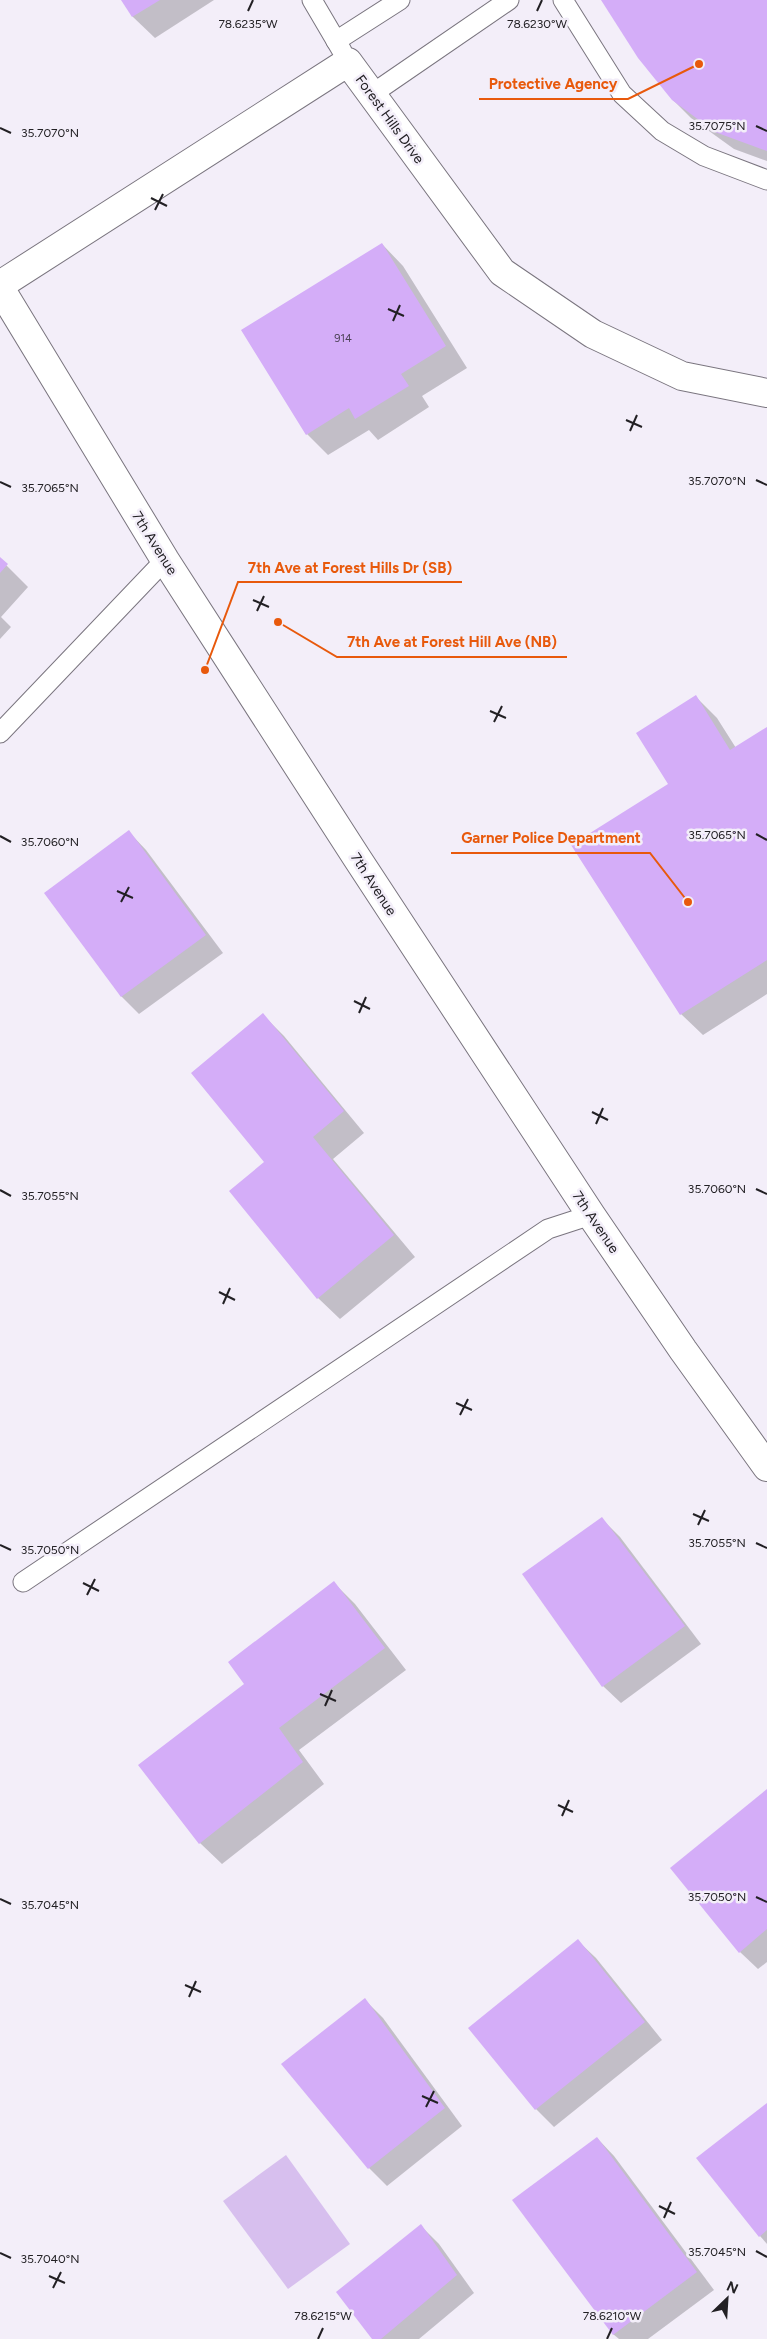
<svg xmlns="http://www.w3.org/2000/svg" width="767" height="2339" font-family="Figtree,sans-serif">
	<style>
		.green { fill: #d7bfee }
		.shadow { fill: #0003 }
		.building { fill: #d4adf8 }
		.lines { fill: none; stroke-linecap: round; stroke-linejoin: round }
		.service-casing { stroke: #7a757f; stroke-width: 21 }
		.minor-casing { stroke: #7a757f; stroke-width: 30 }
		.tertiary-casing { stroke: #7a757f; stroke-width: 30 }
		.service { stroke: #fff; stroke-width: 19 }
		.minor { stroke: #fff; stroke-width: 28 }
		.tertiary { stroke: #fff; stroke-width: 28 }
		.ticks { fill: none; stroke: #222024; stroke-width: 2 }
		.labels { text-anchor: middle; stroke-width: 5; stroke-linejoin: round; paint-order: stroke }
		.number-label { font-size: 11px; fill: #4e4359 }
		.street-label { font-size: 14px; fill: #222024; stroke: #f3eef9 }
		.ticks-label { font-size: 12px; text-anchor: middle; fill: #222024; stroke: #f3eef9; stroke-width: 5; stroke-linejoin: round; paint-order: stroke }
		.leader { fill: none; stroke: #e8590c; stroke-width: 2 }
		.callout-dot { fill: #e8590c; stroke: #f3eef9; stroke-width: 2 }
		.callout-label { font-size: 15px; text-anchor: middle; font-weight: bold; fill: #e8590c; stroke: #f3eef9; stroke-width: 5; stroke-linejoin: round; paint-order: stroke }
	</style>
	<rect width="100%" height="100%" fill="#f3eef9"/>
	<polygon class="green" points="286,2155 350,2244 288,2289 223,2201"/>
	<g class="shadow">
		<polygon points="123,0 214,0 155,38 133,17"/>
		<polygon points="603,0 767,0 767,161 734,149 691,118 673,100"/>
		<polygon points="382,244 403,266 467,368 422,396 429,407 378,440 369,430 328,455 307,434"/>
		<polygon points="0,559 28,587 1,617 11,627 0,639"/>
		<polygon points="696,697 717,718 736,748 767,728 767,994 703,1035 681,1014 670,784"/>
		<polygon points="129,832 146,850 223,953 139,1014 122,997 45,893"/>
		<polygon points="263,1015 284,1036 364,1133 333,1159 415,1257 340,1319 318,1298 266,1162"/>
		<polygon points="602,1519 620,1537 701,1644 621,1703 603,1686"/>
		<polygon points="334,1583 355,1604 406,1670 299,1750 324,1784 222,1864 200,1843 140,1766 246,1684"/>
		<polygon points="767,1791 767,1962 758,1969 740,1952"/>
		<polygon points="578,1941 596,1958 662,2040 554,2127 536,2109 470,2028"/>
		<polygon points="365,2000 383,2018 462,2126 387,2186 369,2168 283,2064"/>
		<polygon points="767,2104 767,2244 760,2236"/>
		<polygon points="597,2138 614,2156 714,2290 648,2339 619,2339 613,2334"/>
		<polygon points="421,2226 439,2244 474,2293 419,2339 374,2339"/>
	</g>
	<g class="building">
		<polygon points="121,0 160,0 132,17"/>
		<polygon points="601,0 767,0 767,151 715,132 672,100 638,58"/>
		<polygon points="382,243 446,346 401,374 409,386 355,419 349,408 306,435 241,330"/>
		<polygon points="0,557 8,564 0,573"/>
		<polygon points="696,695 730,750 767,727 767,960 680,1015 571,845 668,784 636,733"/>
		<polygon points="129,830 206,935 121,997 44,893"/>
		<polygon points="263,1013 344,1111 313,1137 394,1235 317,1299 229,1191 264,1162 191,1073"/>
		<polygon points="602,1517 685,1626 602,1687 522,1574"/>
		<polygon points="334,1581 385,1648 279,1728 303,1762 199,1844 138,1765 244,1684 228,1662"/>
		<polygon points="767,1789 767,1929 739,1953 670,1868"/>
		<polygon points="578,1939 645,2022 535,2110 468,2028"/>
		<polygon points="365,1998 445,2108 368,2169 281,2064"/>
		<polygon points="767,2103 767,2230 759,2237 696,2158"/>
		<polygon points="597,2137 697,2272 613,2335 512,2200"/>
		<polygon points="421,2224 457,2275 381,2339 372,2339 336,2292"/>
	</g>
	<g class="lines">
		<defs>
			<g id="service">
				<polyline points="312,0 342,51"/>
				<polyline points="563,0 622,94 662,131 704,156 767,180"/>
				<polyline points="336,41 400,0"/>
				<polyline points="372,94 509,0"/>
				<polyline points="0,733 165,560"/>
				<polyline points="23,1582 548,1229 591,1215"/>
			</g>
			<polyline id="minor" points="0,285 348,62 502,272 593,334 682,376 767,393"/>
			<polyline id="tertiary" points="0,288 165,560 357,858 591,1215 683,1350 767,1467"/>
		</defs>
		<use href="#service" class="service-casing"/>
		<use href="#minor" class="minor-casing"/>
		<use href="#tertiary" class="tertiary-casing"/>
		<use href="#service" class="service"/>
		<use href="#minor" class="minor"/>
		<use href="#tertiary" class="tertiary"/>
	</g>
	<path class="ticks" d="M248,11L253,0M537,11L542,0M756,126L767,131M0,128L11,133M151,198L167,206M155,210L163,194M388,309L404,316M393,321L400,305M626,420L642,427M630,431L637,415M756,480L767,485M0,482L11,487M253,600L269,607M257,611L264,596M490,711L506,718M494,722L502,706M756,834L767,840M0,836L11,842M117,891L133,898M121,902L129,887M354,1001L370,1009M359,1013L366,997M592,1112L608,1120M596,1124L603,1108M756,1189L767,1194M0,1190L11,1196M219,1292L235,1300M223,1304L230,1288M456,1403L472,1410M460,1415L468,1399M693,1514L709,1521M698,1525L705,1510M756,1543L767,1548M0,1545L11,1550M83,1583L99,1591M87,1595L95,1579M320,1694L336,1701M325,1706L332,1690M558,1805L573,1812M562,1816L569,1800M756,1897L767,1902M0,1899L11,1904M185,1985L201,1992M189,1997L196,1981M422,2096L438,2103M426,2107L434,2091M659,2206L675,2214M664,2218L671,2202M756,2251L767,2257M0,2253L11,2258M49,2276L65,2283M53,2288L61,2272M318,2339L323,2328M607,2339L612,2328"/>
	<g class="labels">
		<g class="number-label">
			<text x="343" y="342">914</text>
		</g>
		<g class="street-label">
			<text transform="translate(390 119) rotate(54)" y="5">Forest Hills Drive</text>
			<text transform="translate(155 543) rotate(58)" y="5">7th Avenue</text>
			<text transform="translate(374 884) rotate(57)" y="5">7th Avenue</text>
			<text transform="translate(596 1222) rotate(56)" y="5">7th Avenue</text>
		</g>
	</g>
	<g class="ticks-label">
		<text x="248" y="28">78.6235°W</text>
		<text x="537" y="28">78.6230°W</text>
		<text x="717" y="130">35.7075°N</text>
		<text x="50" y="137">35.7070°N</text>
		<text x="717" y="485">35.7070°N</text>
		<text x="50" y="492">35.7065°N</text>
		<text x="717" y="839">35.7065°N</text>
		<text x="50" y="846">35.7060°N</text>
		<text x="717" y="1193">35.7060°N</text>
		<text x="50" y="1200">35.7055°N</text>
		<text x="717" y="1547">35.7055°N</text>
		<text x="50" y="1554">35.7050°N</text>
		<text x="717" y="1901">35.7050°N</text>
		<text x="50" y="1909">35.7045°N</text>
		<text x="717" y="2256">35.7045°N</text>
		<text x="50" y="2263">35.7040°N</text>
		<text x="323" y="2320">78.6215°W</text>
		<text x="612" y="2320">78.6210°W</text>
	</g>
	<path class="leader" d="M699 64L628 99H479M205 670L238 582H462M278 622L337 657H567M688 902L650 853H451"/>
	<g class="callout-dot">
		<circle cx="699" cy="64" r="5"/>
		<circle cx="205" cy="670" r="5"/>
		<circle cx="278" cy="622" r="5"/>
		<circle cx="688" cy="902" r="5"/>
	</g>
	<g class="callout-label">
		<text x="553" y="89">Protective Agency</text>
		<text x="350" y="573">7th Ave at Forest Hills Dr (SB)</text>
		<text x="452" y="647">7th Ave at Forest Hill Ave (NB)</text>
		<text x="551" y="843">Garner Police Department</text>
	</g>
	<g transform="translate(727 2299) rotate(25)" stroke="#f3eef9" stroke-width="4" paint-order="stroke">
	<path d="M0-4L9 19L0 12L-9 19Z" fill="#222024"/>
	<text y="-8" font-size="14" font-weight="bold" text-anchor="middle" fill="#222024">N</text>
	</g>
</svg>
